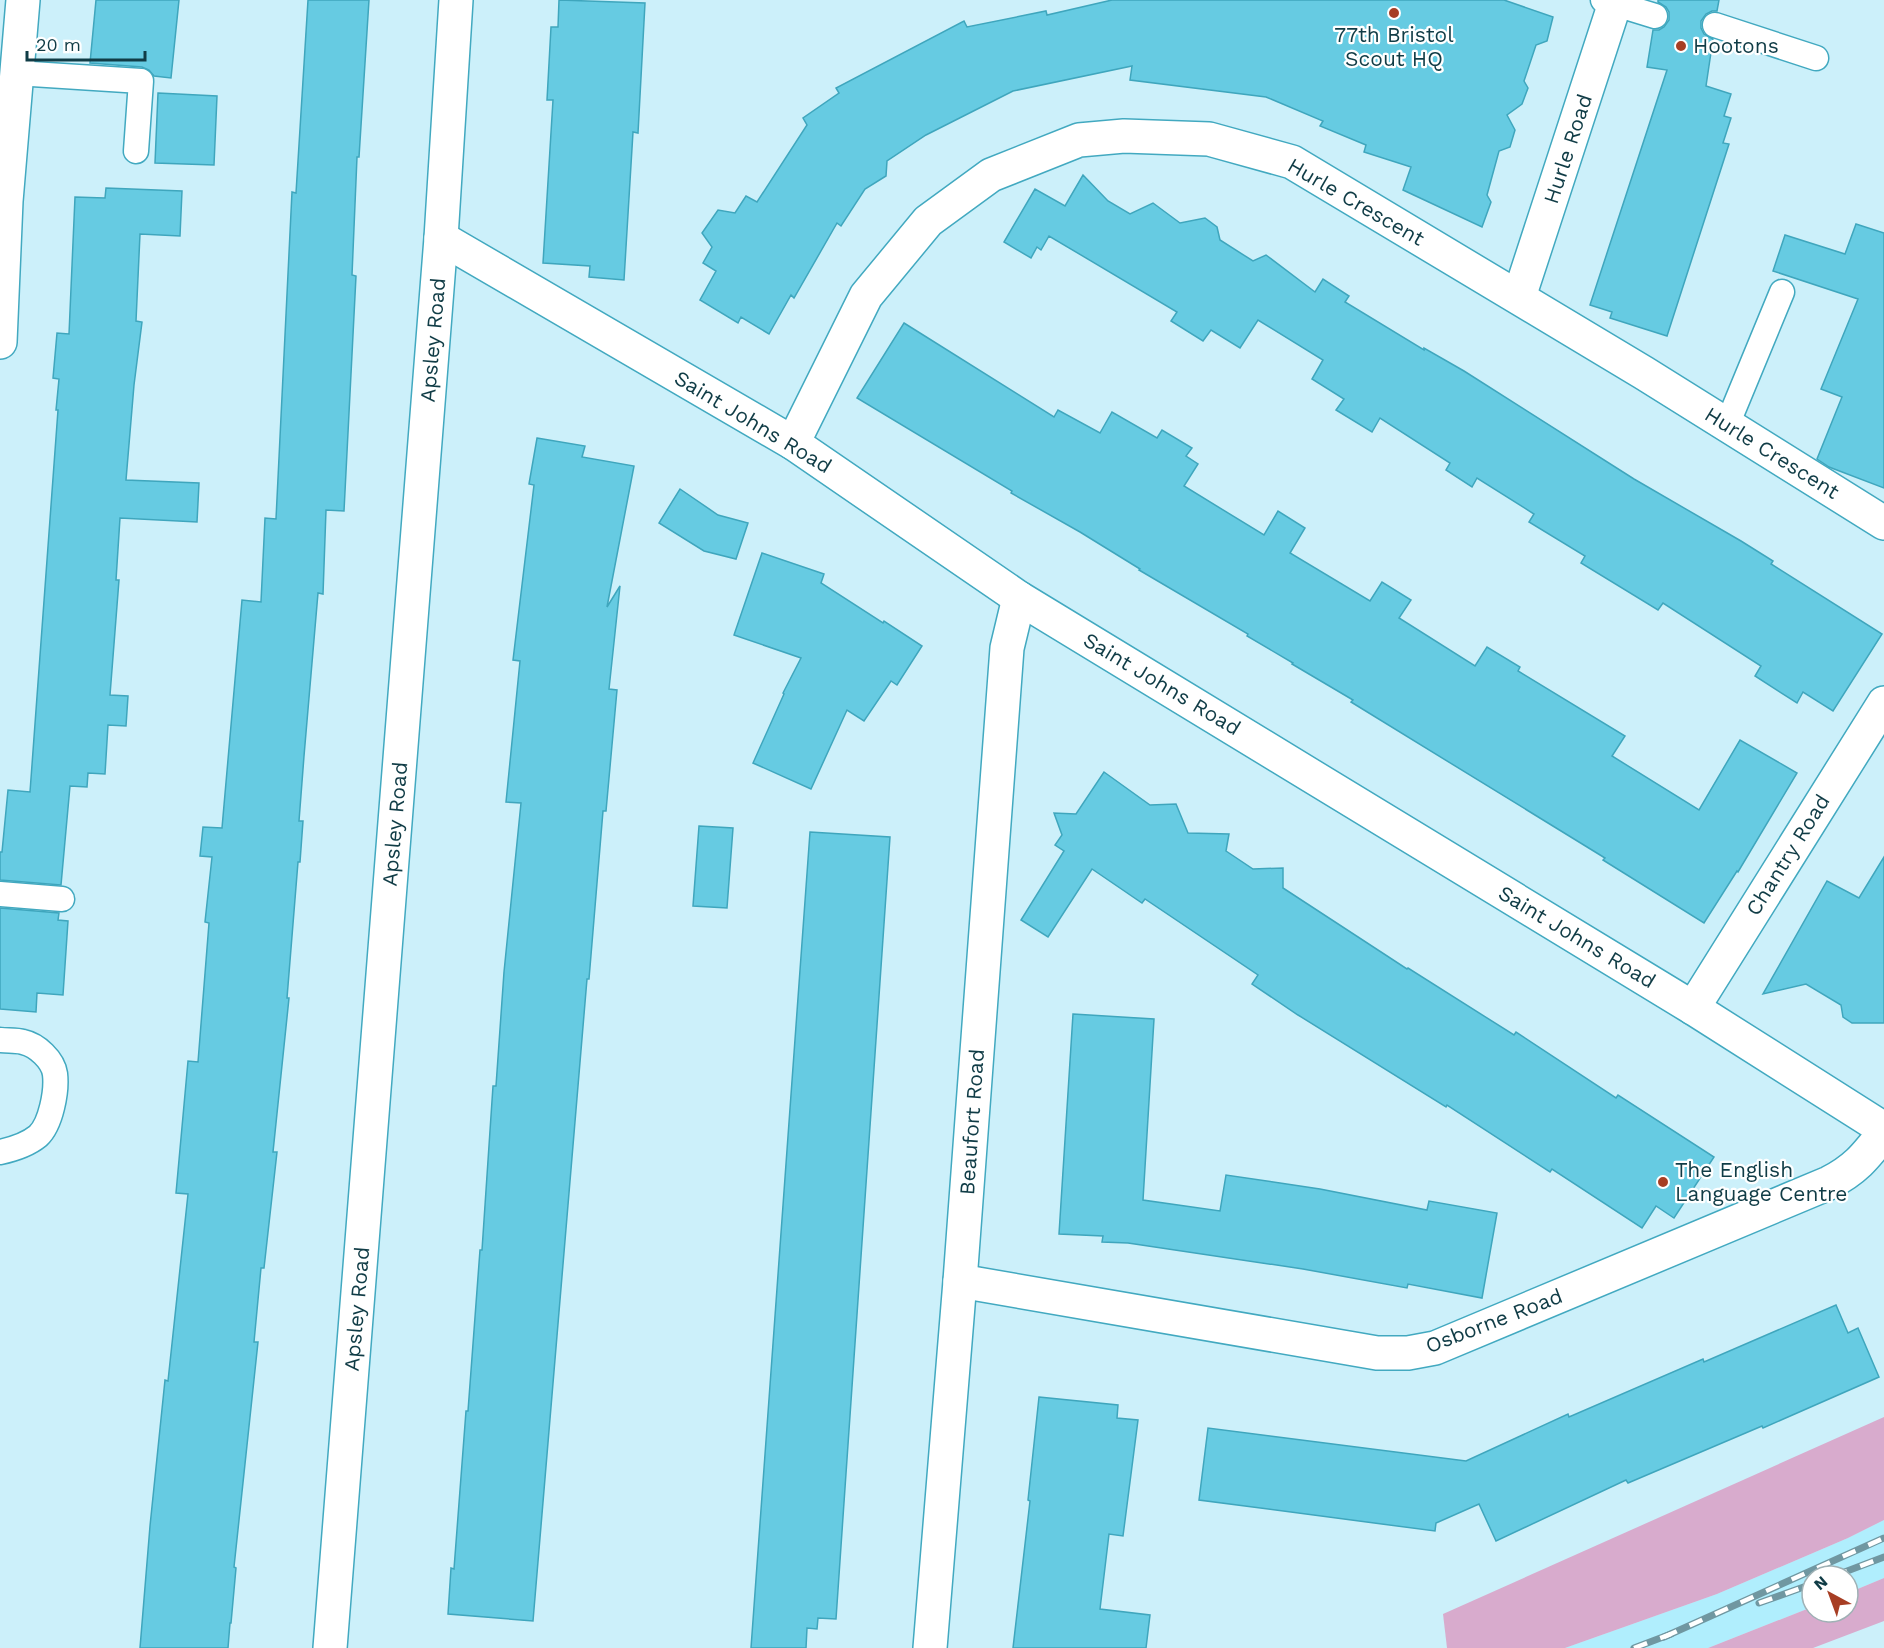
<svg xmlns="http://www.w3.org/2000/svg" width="1884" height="1648" font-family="'Work Sans',sans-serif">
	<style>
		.built { fill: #b0eefd }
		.green { fill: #d8abcd }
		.building { fill: #66cbe2; stroke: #3fa6bd; stroke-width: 1.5 }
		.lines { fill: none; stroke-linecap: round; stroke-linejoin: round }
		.service-casing { stroke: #42a9c0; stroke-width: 27 }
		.minor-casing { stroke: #42a9c0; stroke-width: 36 }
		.service { stroke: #fff; stroke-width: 24 }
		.minor { stroke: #fff; stroke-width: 33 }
		.rail-casing { stroke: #7097a1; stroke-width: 7 }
		.rail { stroke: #fff; stroke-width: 4.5; stroke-dasharray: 14; stroke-linecap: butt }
		.poi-dot { fill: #a73e24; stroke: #fff; stroke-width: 2 }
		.labels { text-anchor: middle; stroke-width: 4.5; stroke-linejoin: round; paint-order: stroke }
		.poi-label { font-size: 21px; fill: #103c46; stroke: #fff; text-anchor: start }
		.street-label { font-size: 21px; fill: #103c46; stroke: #fff }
	</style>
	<rect width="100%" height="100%" fill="#ccf0fa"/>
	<polygon class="built" points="1884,1520 1884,1578 1848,1593 1848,1576 1812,1576 1812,1607 1708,1648 1565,1648 1717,1594 1848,1538"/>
	<g class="green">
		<polygon points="1884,1417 1884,1520 1848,1538 1717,1594 1565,1648 1447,1648 1443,1614"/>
		<polygon points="1884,1578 1884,1621 1813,1648 1708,1648 1812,1607 1812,1612 1848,1612 1848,1593"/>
	</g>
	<g class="building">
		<polygon points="96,0 179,0 171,78 154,76 149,70 142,67 90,63"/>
		<polygon points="308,0 369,0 359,157 357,157 352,275 356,276 344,511 326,510 323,594 318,593 304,756 299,821 303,821 300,862 298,862 287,998 289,998 273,1152 277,1152 264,1268 261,1268 254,1342 258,1342 234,1567 236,1568 231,1623 230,1623 228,1648 140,1648 150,1526 165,1380 168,1381 188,1194 176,1193 188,1061 198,1062 209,923 205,922 212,857 200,856 203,827 222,828 242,600 261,602 265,518 276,519 292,192 296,193"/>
		<polygon points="559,0 645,3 638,133 633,132 624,280 589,277 590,266 543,263 553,100 547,100 551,27 558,27"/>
		<polygon points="1112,0 1504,0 1553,17 1547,41 1536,45 1524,81 1528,88 1522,104 1507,115 1515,130 1510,147 1499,151 1487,195 1491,202 1482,227 1403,190 1411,167 1364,152 1366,145 1320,126 1323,121 1266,97 1130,80 1132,66 1013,91 926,135 887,161 886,176 865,189 841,226 837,223 794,298 791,295 769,334 741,317 738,323 700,300 716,271 703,263 712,247 702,233 718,210 735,213 746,196 757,202 807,125 803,118 839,93 836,88 964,21 967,27 1046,11 1047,15"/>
		<polygon points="1658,0 1719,0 1717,11 1712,11 1706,14 1701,21 1701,28 1704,34 1713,39 1706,86 1731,94 1724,116 1731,118 1723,143 1729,144 1667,336 1610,318 1612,312 1590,305 1667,70 1647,67 1653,30 1659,30 1664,27 1669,20 1669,12 1666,7 1658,2"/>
		<polygon points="158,93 217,96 214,165 155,163"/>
		<polygon points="1083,175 1108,201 1130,214 1153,203 1180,223 1205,218 1217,227 1220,240 1253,261 1266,255 1315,292 1323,279 1349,296 1345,302 1424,350 1424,348 1464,371 1634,479 1741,541 1773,561 1771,564 1882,634 1833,711 1803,692 1797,703 1755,676 1761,666 1663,603 1658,610 1581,563 1585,556 1529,522 1534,514 1477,478 1472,487 1446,470 1450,463 1380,418 1372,432 1336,410 1344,399 1312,379 1323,360 1258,320 1240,348 1211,330 1203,341 1171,321 1177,312 1049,236 1041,250 1037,247 1031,258 1004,242 1035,189 1065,206"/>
		<polygon points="106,188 182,191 180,236 140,234 136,321 142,322 134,385 126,480 199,483 197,522 120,518 116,580 119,580 110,695 128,696 126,726 108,725 105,774 88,773 87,787 70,786 61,885 0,880 0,852 2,852 8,790 30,792 58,410 56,410 59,379 53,378 57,333 69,334 75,197 105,198"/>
		<polygon points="1856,224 1884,233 1884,488 1829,467 1817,459 1842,397 1821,389 1858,299 1773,271 1785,235 1845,254"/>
		<polygon points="904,323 1054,417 1058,410 1100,433 1112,412 1157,438 1162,430 1192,448 1186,456 1198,464 1184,486 1264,535 1278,511 1305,528 1290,553 1370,601 1382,582 1411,600 1399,618 1475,666 1487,647 1520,667 1518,671 1625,736 1612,756 1699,810 1740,740 1797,773 1738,872 1737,871 1704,923 1603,860 1605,858 1351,702 1353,700 1292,664 1293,663 1247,636 1248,634 1139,570 1140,569 1080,532 1011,493 1012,491 857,398"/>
		<polygon points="537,438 585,446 582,457 634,466 607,607 620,586 609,689 617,690 606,811 603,811 589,979 587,979 533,1621 448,1614 451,1568 454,1569 466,1411 468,1411 480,1250 482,1250 493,1086 496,1086 504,972 521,803 506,802 520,661 513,660 534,485 529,484"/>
		<polygon points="680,489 718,515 748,523 736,559 704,551 659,523"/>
		<polygon points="762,553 824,574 821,583 883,623 884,621 922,646 897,685 891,681 864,721 847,710 811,789 753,763 784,694 783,693 801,658 734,635"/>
		<polygon points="1104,772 1150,805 1176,804 1188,833 1229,834 1226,851 1253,869 1283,868 1283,888 1407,969 1408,968 1514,1035 1516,1032 1616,1098 1618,1095 1714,1157 1674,1218 1656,1206 1642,1228 1552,1169 1550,1172 1447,1105 1446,1107 1298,1015 1252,984 1258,975 1145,899 1142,903 1092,869 1048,937 1021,920 1064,851 1055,845 1062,835 1054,813 1076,814"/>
		<polygon points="699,826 733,828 727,908 693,906"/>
		<polygon points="810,832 890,837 843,1517 836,1619 818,1618 817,1629 807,1628 806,1648 751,1648"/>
		<polygon points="1884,857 1884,1023 1852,1023 1843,1017 1841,1005 1806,984 1763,994 1827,881 1859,898"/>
		<polygon points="0,908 59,913 58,920 68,921 63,995 37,993 36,1012 0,1009"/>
		<polygon points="1073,1014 1154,1019 1143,1200 1220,1211 1226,1175 1320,1189 1427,1210 1429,1201 1497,1213 1482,1298 1408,1284 1407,1288 1303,1269 1128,1243 1102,1242 1103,1236 1059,1234"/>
		<polygon points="1836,1305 1848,1333 1858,1328 1879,1377 1763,1428 1762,1426 1628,1483 1626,1480 1496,1541 1479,1504 1436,1523 1435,1531 1199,1500 1208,1428 1466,1461 1568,1414 1569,1417 1703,1359 1704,1362"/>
		<polygon points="1039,1397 1118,1405 1117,1418 1138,1420 1123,1536 1109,1534 1100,1609 1150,1615 1146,1648 1013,1648 1030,1501 1028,1500"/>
	</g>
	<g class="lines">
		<defs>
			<g id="service">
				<polyline points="1603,0 1655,16"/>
				<polyline points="1715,25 1816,58"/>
				<polyline points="16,73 141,81 136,151"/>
				<polyline points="1727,425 1782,292"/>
				<polyline points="0,894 62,899"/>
				<path d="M0,1040C7,1041 16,1040 23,1042C37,1045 53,1060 55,1074C57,1091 51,1124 38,1136C27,1145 14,1149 0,1152"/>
			</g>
			<g id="minor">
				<polyline points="441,238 793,443 1019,598 1693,1008 1884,1129"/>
				<polyline points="1519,297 1616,0"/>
				<polyline points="0,342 6,201 23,0"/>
				<polyline points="793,443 866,296 928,221 991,175 1079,140 1124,136 1209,139 1292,162 1644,373 1884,523"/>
				<polyline points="1693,1008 1884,703"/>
				<path d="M960,1281L1377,1353H1408L1435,1348L1829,1183C1856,1169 1865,1157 1884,1133"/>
				<polyline points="330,1648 441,238 456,0"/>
				<polyline points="930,1648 960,1281 1007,648 1019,598"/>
			</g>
		</defs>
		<use href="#service" class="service-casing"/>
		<use href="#minor" class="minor-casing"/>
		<use href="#service" class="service"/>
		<use href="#minor" class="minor"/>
		<defs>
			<g id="rail">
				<polyline points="1834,1576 1884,1557"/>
				<polyline points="1759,1603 1812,1584"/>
				<polyline points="1664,1637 1884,1538"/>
				<polyline points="1634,1648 1671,1634"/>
			</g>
		</defs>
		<use href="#rail" class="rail-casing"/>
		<use href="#rail" class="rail"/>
	</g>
	<g class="poi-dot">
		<circle cx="1394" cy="13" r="6"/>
		<circle cx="1681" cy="46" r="6"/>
		<circle cx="1663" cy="1182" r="6"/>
	</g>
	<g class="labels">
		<g class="poi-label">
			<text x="1394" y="42" text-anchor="middle">77th Bristol<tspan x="1394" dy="24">Scout HQ</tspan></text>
			<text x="1693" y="53">Hootons</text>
			<text x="1675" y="1177">The English<tspan x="1675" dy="24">Language Centre</tspan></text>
		</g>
		<g class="street-label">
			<text transform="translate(1568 149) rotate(-72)" y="7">Hurle Road</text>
			<text transform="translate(1356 202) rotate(30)" y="7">Hurle Crescent</text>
			<text transform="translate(433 340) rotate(-85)" y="7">Apsley Road</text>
			<text transform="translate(753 422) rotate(31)" y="7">Saint Johns Road</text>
			<text transform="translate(1772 453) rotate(32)" y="7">Hurle Crescent</text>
			<text transform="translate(1162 684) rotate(31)" y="7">Saint Johns Road</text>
			<text transform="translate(395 824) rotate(-85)" y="7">Apsley Road</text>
			<text transform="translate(1788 855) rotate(-58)" y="7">Chantry Road</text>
			<text transform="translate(1577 937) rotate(31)" y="7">Saint Johns Road</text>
			<text transform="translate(972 1122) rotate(-86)" y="7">Beaufort Road</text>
			<text transform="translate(357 1309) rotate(-85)" y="7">Apsley Road</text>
			<text transform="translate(1494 1321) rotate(-21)" y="7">Osborne Road</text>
		</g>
	</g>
	<g transform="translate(1830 1594) rotate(319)"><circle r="28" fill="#ffffff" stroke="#9fb1b5" stroke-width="1.5"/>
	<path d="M0-4.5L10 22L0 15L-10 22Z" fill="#a73e24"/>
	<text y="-9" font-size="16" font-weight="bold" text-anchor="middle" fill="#103c46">N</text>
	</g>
	<path d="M27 51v9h118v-9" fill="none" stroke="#103c46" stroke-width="3"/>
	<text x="36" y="51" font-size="18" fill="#103c46" stroke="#ffffff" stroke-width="4.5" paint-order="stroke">20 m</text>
</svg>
